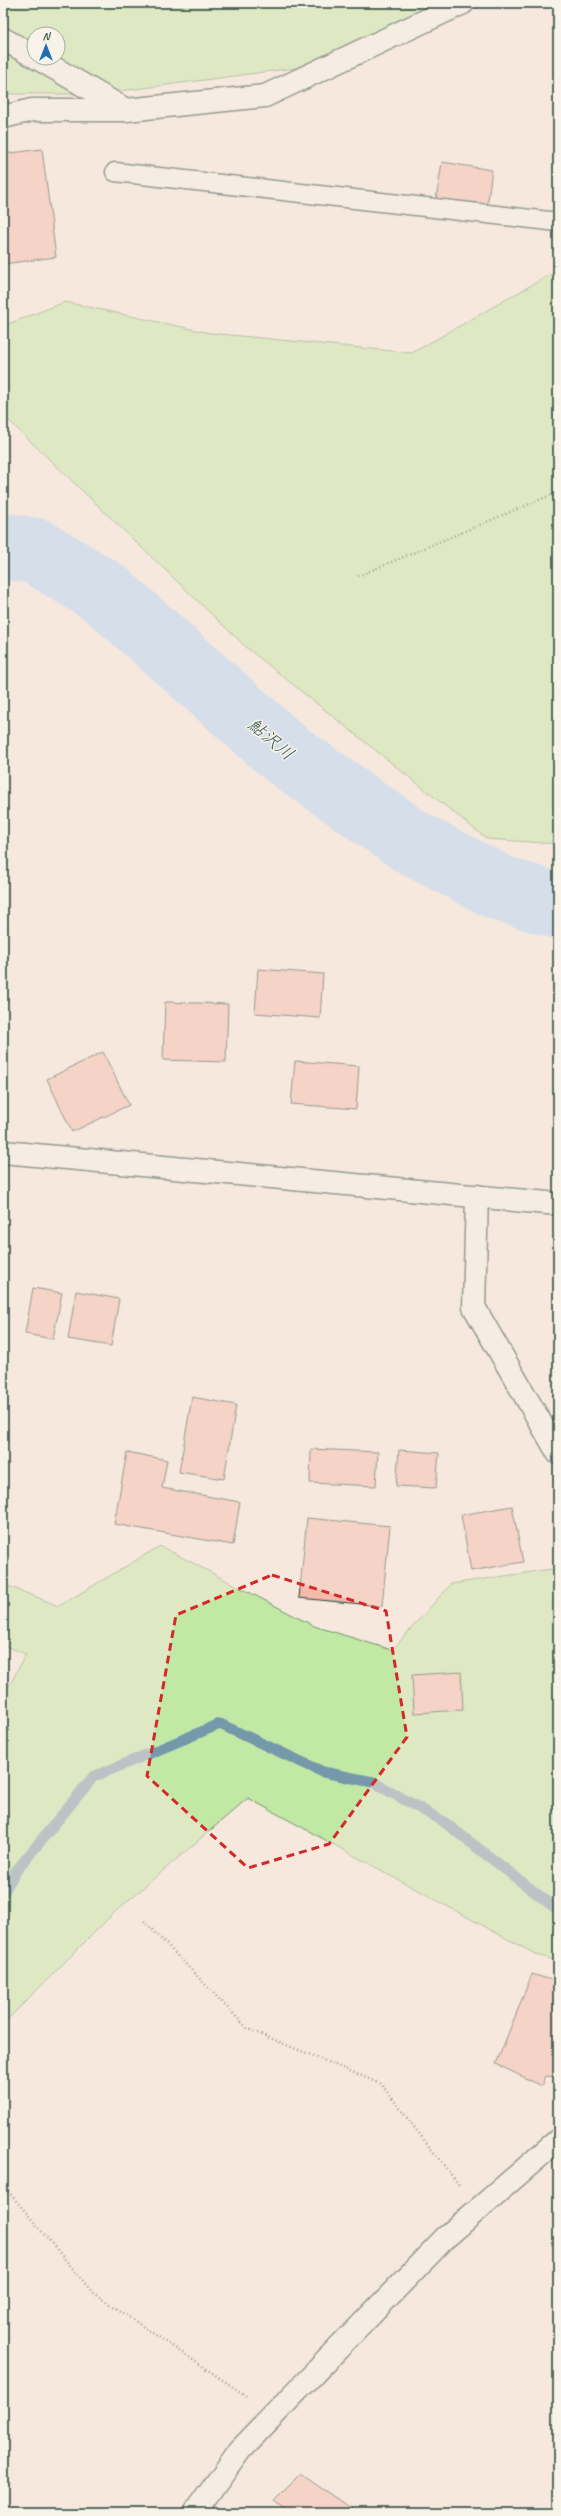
<svg xmlns="http://www.w3.org/2000/svg" width="561" height="2516" font-family="Caveat,'Klee One',sans-serif">
	<style>
		.green { fill: #c1e9a5; stroke: #70936c; fill-rule: evenodd }
		.lines { fill: none; stroke-linecap: round; stroke-linejoin: round }
		.stream { stroke: #7598aa; stroke-width: 11 }
		.river { stroke: #afd5f9; stroke-width: 66 }
		.building { fill: #f4baac; stroke: #1f3d34 }
		.service-casing { stroke: #1f3d34; stroke-width: 21 }
		.minor-casing { stroke: #1f3d34; stroke-width: 25 }
		.tertiary-casing { stroke: #1f3d34; stroke-width: 25 }
		.path { stroke: #1f3d34; stroke-width: 2.5; stroke-dasharray: 1 3; stroke-linecap: butt }
		.service { stroke: #f7f3e8; stroke-width: 18 }
		.minor { stroke: #f7f3e8; stroke-width: 22 }
		.tertiary { stroke: #f7f3e8; stroke-width: 22 }
		.marked { fill: none; stroke: #d62828; stroke-width: 3; stroke-dasharray: 8 5; stroke-linejoin: round }
		.labels { text-anchor: middle; stroke-width: 3; stroke-linejoin: round; paint-order: stroke }
		.water-label { font-size: 18px; font-style: italic; fill: #3c5b5b; stroke: #f7f3e8 }
	</style>
	<rect width="100%" height="100%" fill="#f6e8dc"/>
	<filter id="ink" filterUnits="userSpaceOnUse"><feTurbulence type="fractalNoise" baseFrequency=".025" numOctaves="2"/><feDisplacementMap in="SourceGraphic" scale="8" xChannelSelector="R" yChannelSelector="G"/><feConvolveMatrix kernelMatrix="1 2 1 2 8 2 1 2 1" color-interpolation-filters="sRGB"/></filter>
	<g filter="url(#ink)">
		<g class="green">
			<path d="M3,3H486L447,21L295,68L98,94H3ZM34,34H58V58H34Z"/>
			<polygon points="558,270 558,844 487,839 247,648 3,415 3,326 65,302 210,333 412,353"/>
			<polygon points="160,1546 314,1626 392,1650 451,1584 558,1568 558,1961 537,1955 248,1798 116,1911 3,2024 3,1698 26,1654 3,1645 3,1584 59,1606"/>
		</g>
		<g class="lines">
			<polyline class="stream" points="3,1893 16,1871 93,1777 220,1724 323,1772 373,1782 444,1822 558,1910"/>
			<polyline class="river" points="3,546 36,551 105,593 286,754 413,843 500,888 558,906"/>
		</g>
		<g class="building">
			<polygon points="42,149 56,257 3,264 3,154"/>
			<polygon points="442,162 492,170 486,214 435,206"/>
			<polygon points="258,969 323,974 320,1018 255,1013"/>
			<polygon points="165,1002 228,1004 226,1062 163,1060"/>
			<polygon points="103,1052 129,1105 72,1132 47,1079"/>
			<polygon points="295,1061 359,1066 356,1109 291,1104"/>
			<polygon points="33,1288 62,1293 53,1339 25,1334"/>
			<polygon points="76,1291 119,1299 111,1346 68,1339"/>
			<polygon points="192,1397 236,1405 224,1479 179,1472"/>
			<polygon points="311,1449 378,1452 376,1486 310,1483"/>
			<polygon points="399,1450 439,1453 436,1488 396,1486"/>
			<polygon points="127,1452 167,1460 162,1488 240,1502 233,1545 114,1524"/>
			<polygon points="512,1506 523,1562 471,1571 461,1515"/>
			<polygon points="307,1518 390,1526 382,1606 299,1598"/>
			<polygon points="461,1672 463,1710 414,1713 412,1675"/>
			<polygon points="532,1974 558,1982 558,2077 546,2076 542,2086 496,2064"/>
			<polygon points="301,2473 358,2513 290,2513 274,2500"/>
		</g>
		<g class="lines">
			<defs>
				<polyline id="service" points="115,172 558,222"/>
				<g id="minor">
					<polyline points="3,39 34,56"/>
					<polyline points="37,58 126,110"/>
					<polyline points="3,117 32,110 126,110 265,96 463,3"/>
					<polyline points="477,1196 474,1307 558,1453"/>
					<polyline points="195,2513 240,2450 445,2238 558,2140"/>
				</g>
				<polyline id="tertiary" points="3,1152 558,1204"/>
			</defs>
			<use href="#service" class="service-casing"/>
			<use href="#minor" class="minor-casing"/>
			<use href="#tertiary" class="tertiary-casing"/>
			<g class="path">
				<polyline points="358,576 558,492"/>
				<polyline points="144,1921 248,2029 381,2084 459,2185"/>
				<polyline points="3,2185 93,2293 248,2397"/>
			</g>
			<use href="#service" class="service"/>
			<use href="#minor" class="minor"/>
			<use href="#tertiary" class="tertiary"/>
		</g>
	</g>
	<path d="M0 0H561V2516H0ZM272,1575L386,1611L407,1737L329,1844L248,1868L147,1776L176,1615Z" fill="#f6e8dc" fill-opacity=".55" fill-rule="evenodd"/>
	<path class="marked" d="M272,1575L386,1611L407,1737L329,1844L248,1868L147,1776L176,1615Z"/>
	<g class="labels">
		<g class="water-label">
			<text transform="translate(271 739) rotate(40)" y="6">鮎沢川</text>
		</g>
	</g>
	<rect width="561" height="2516" fill="none" stroke="#f7f3e8" stroke-width="16"/>
	<rect x="8" y="8" width="545" height="2500" fill="none" stroke="#1f3d34" stroke-width="1.5" filter="url(#ink)"/>
	<g transform="translate(46 46)"><circle r="19" fill="#f7f3e8" stroke="#a1aaa0"/>
	<path d="M0-3L7 15L0 10L-7 15Z" fill="#1f6fb2"/>
	<text y="-6" font-size="11" font-weight="bold" text-anchor="middle" fill="#1f3d34">N</text>
	</g>
</svg>
